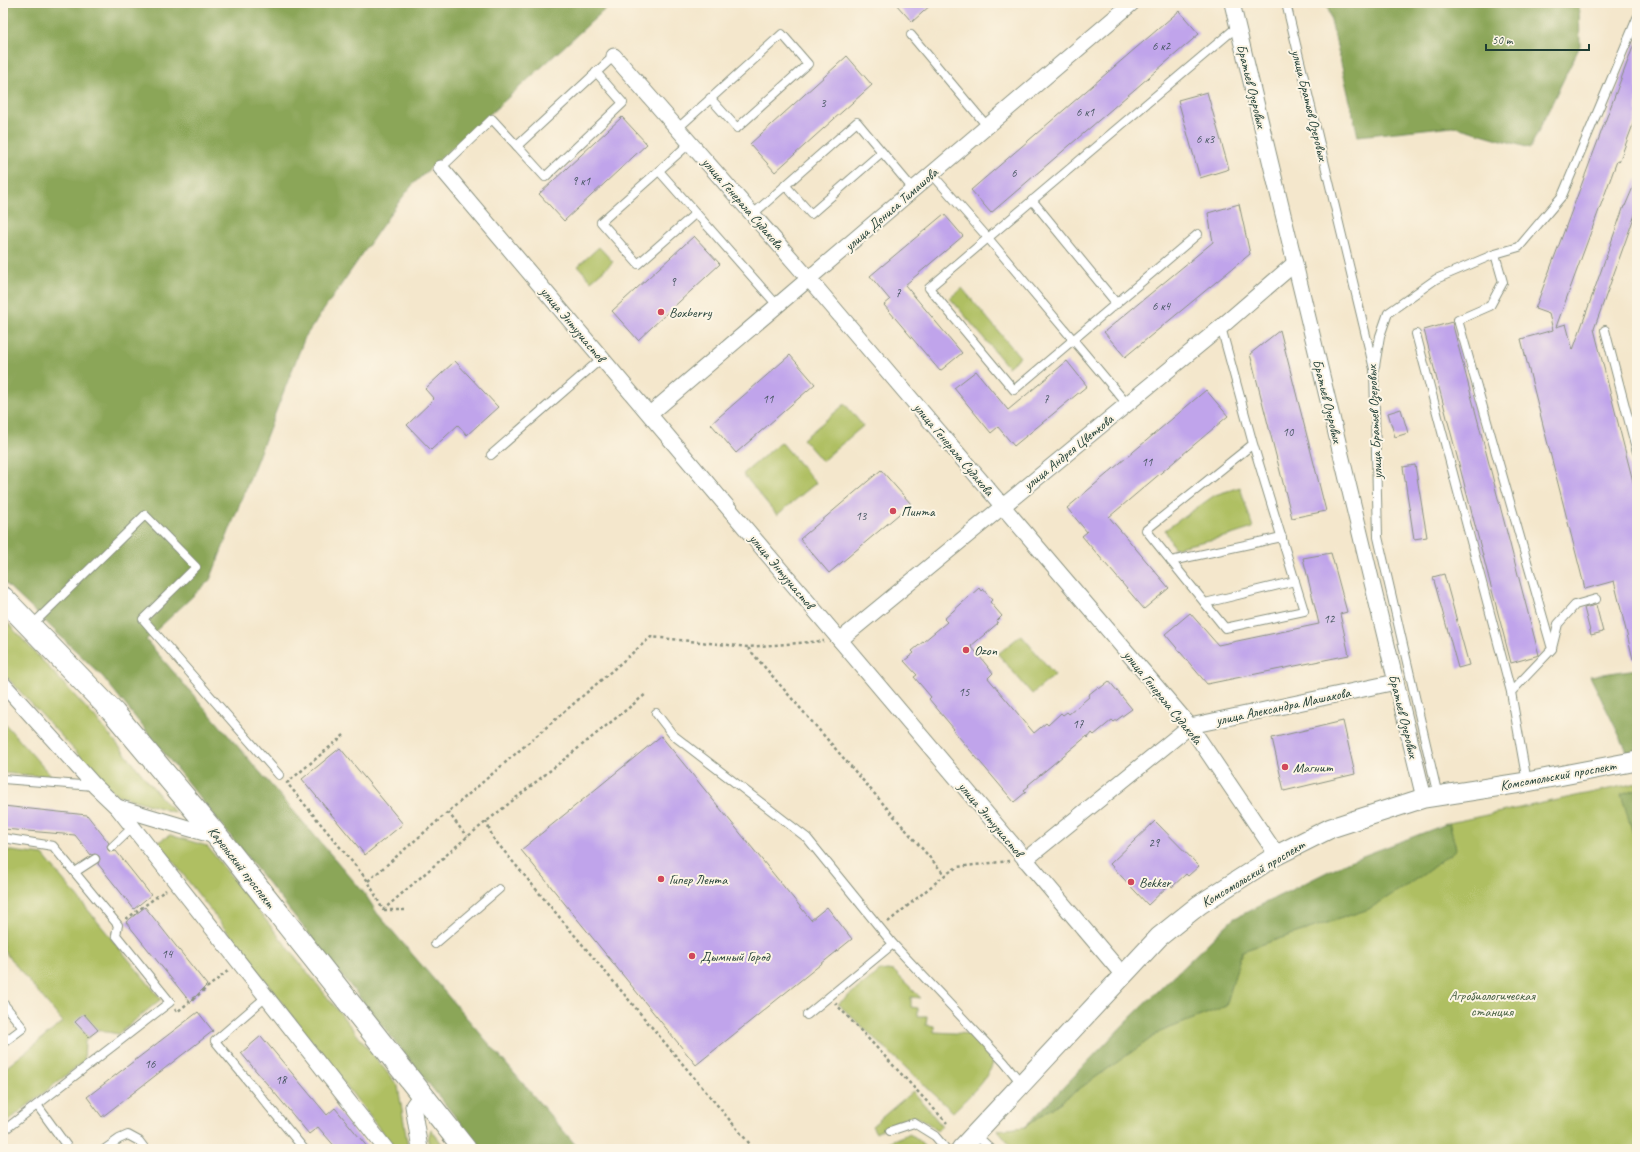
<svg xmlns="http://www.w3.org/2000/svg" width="1640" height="1152" font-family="Caveat,sans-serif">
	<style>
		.green { fill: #afbf62; stroke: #677e4b }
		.forest { fill: #8ba658; stroke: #557246 }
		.building { fill: #c0a4eb }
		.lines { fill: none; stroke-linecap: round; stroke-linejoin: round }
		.service-casing { stroke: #8a9280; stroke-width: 10 }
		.minor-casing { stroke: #8a9280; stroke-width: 17 }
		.tertiary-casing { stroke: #8a9280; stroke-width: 21 }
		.primary-casing { stroke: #8a9280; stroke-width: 24 }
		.path { stroke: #8a9280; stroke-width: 2.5; stroke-dasharray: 3 3; stroke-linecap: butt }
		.service { stroke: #fff; stroke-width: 8 }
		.minor { stroke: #fff; stroke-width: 15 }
		.tertiary { stroke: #fff; stroke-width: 19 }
		.primary { stroke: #fff; stroke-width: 22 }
		.poi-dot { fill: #d1495b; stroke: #fcf5e5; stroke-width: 1.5 }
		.labels { text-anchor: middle; stroke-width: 4; stroke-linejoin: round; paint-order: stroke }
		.number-label { font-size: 12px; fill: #475762 }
		.street-label { font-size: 14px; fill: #1f3d34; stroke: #fcf5e5 }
		.poi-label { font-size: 14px; fill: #1f3d34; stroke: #fcf5e5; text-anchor: start }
		.park-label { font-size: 14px; fill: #435e40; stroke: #fcf5e5 }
	</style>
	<rect width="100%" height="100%" fill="#fcf5e5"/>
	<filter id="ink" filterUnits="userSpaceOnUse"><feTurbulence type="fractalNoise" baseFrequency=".025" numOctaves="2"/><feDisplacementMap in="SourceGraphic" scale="8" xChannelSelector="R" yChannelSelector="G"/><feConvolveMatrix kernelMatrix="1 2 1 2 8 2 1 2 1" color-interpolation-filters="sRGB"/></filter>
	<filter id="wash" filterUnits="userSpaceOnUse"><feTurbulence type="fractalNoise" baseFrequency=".012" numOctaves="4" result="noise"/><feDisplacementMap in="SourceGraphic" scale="16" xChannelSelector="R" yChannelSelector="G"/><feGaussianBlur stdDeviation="0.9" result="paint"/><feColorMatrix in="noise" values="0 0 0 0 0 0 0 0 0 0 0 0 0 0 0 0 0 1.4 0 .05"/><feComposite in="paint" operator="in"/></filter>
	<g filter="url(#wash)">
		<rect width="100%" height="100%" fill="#f4e7cc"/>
		<g class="green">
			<polygon points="599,247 613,262 591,281 578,266"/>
			<polygon points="962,288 1020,357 1008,367 950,298"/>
			<polygon points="845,404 863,426 822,461 803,439"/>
			<polygon points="781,442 816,483 777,515 743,474"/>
			<polygon points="1240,487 1253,528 1228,536 1174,548 1165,530 1215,495"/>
			<polygon points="3,618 99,722 165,802 176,813 115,794 3,673"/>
			<polygon points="1021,635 1055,675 1032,694 998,654"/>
			<polygon points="3,724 6,725 52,777 3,773"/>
			<polygon points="1637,783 1637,1149 1014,1149 998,1130 1025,1127 1160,1032 1226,1006 1242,951 1369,909 1424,874 1456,849 1449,823"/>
			<polygon points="170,835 207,846 398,1086 408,1147 395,1149 158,842"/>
			<polygon points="3,850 43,855 161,999 118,1034 97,1030 85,1041 84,1061 3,1125 3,1070 63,1022 3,950"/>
			<path d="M887,970L894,971L921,998L911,997V1007L918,1008V1016H927L926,1025L934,1026V1032L974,1034C979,1040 991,1052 993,1058C996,1072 963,1102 953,1112L838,1004L880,971Z"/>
			<path d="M913,1091L942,1126L937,1131C912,1106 903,1119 876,1133L872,1126Z"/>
			<polygon points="431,1129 446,1149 429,1149 428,1139"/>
			<path d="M908,1134C915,1136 920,1140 924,1146L921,1149H876L883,1144Z"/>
		</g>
		<g class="forest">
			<polygon points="3,3 612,3 413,184 395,207 305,337 210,580 146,640 365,894 377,913 579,1149 481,1149 103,677 3,581"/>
			<polygon points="1327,3 1579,3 1580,46 1530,148 1453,126 1358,136"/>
			<polygon points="1637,669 1637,754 1629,755 1590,676"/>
			<polygon points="1637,789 1637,847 1621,794"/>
			<polygon points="1449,823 1456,849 1424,874 1369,909 1242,951 1226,1006 1160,1032 1025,1127 1132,1016 1233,919 1347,862"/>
		</g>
		<g id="blocks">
			<g class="building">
				<polygon points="895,3 933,3 912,22"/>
				<polygon points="1179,11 1199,34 991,213 971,190"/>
				<polygon points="1636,39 1637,114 1619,162 1617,161 1556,327 1566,324 1573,350 1624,206 1625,206 1637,178 1637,209 1594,329 1637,497 1637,659 1633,659 1614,581 1585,589 1521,339 1553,330 1549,314 1535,309"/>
				<polygon points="847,56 872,85 775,172 750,144"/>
				<polygon points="1207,92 1229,169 1200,178 1178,100"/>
				<polygon points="622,117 647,144 564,221 539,194"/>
				<polygon points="1239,204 1250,254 1125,357 1104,332 1213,242 1208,213"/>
				<polygon points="944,214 963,236 905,285 962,353 940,371 884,305 890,300 870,276"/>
				<polygon points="694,236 720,264 638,340 612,311"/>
				<polygon points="1452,322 1539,655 1511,663 1424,330"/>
				<polygon points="1280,330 1326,511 1292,518 1250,354"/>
				<polygon points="790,355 815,384 736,453 711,424"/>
				<polygon points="455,361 498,407 467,435 458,425 431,450 407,425 434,399 425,389"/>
				<polygon points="1067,361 1087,386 1014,446 998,427 991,433 954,388 976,371 1008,410"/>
				<polygon points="1206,390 1228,416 1109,517 1169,588 1144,609 1082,536 1087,532 1067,508"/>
				<polygon points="1401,409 1408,433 1395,437 1388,413"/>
				<polygon points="1415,465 1427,537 1414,539 1403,467"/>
				<polygon points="881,470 911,504 829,573 800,539"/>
				<polygon points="1331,553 1347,612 1340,614 1349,655 1207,684 1165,634 1190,613 1218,645 1319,624 1303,558"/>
				<polygon points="1444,574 1469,665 1458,668 1433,577"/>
				<polygon points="979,588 981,591 983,589 992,600 990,602 1002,616 997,621 998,623 971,646 993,673 988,678 1034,733 1046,723 1048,725 1061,713 1063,715 1067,712 1069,714 1089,697 1088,695 1098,687 1099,689 1109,681 1132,709 1114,722 1112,720 1094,735 1092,733 1088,738 1087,736 1028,785 1029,786 1024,790 1026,792 1014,802 953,730 954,729 929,699 931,697 914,677 917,675 904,661 914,653 912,651 947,622 944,619"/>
				<polygon points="1596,605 1603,632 1591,635 1584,608"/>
				<polygon points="1343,721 1355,774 1284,791 1272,738"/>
				<polygon points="661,736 811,920 827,907 852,939 696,1065 521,850"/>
				<polygon points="340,748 403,824 365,855 302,779"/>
				<polygon points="3,806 87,815 109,843 107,846 108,850 111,852 116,851 151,895 134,909 98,864 100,859 99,856 95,854 91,855 75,835 3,829"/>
				<polygon points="1155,821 1199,866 1188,876 1186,874 1172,887 1170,884 1148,905 1110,864"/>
				<polygon points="145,907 207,985 190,1002 126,922"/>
				<polygon points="198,1012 213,1031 102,1117 87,1097"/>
				<polygon points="84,1014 98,1030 89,1037 75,1022"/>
				<polygon points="261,1036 327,1115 335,1108 369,1149 337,1149 318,1127 309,1134 241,1053"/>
			</g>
		</g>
	</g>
	<g filter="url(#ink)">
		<use href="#blocks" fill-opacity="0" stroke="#8a9280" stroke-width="1"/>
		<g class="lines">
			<defs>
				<g id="service">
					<polyline points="1286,3 1374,369 1378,537 1438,796"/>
					<polyline points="911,35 987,126"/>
					<polyline points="677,129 782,34 808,64 737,128 710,98"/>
					<polyline points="690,143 601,222 638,264 696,213"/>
					<polyline points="517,146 545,177 623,103 596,72"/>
					<polyline points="441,168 492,119 517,146 614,56"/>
					<polyline points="659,171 777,305"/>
					<polyline points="932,174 988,238 1127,404"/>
					<polyline points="785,185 811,214 882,152"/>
					<polyline points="1032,200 1117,304"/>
					<polyline points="752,215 857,122 913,189"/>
					<polyline points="1198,234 1014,390 929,288 1238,26"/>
					<polyline points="1495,254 1503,282 1490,306 1458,320 1552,649 1511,692 1527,782"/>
					<polyline points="1221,327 1253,444 1146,530 1225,628 1304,611 1253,444"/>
					<polyline points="1605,330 1637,452"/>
					<polyline points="1416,334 1511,692"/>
					<polyline points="1375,366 1380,336 1388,313 1436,279 1495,254 1519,247 1562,196 1637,18"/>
					<polyline points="491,455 602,358"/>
					<polyline points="1171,561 1282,537"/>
					<polyline points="1205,603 1295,581"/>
					<polyline points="31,626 145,515 196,567 143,619 279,775"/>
					<polyline points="1552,648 1558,624 1575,605 1596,599"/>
					<polyline points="656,713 673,735 807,838 893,944 1004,1062 1022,1084"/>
					<polyline points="3,779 94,786"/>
					<polyline points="3,838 53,846 118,925 116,935 170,1002 3,1131"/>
					<polyline points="112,847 133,827"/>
					<polyline points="75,872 95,859"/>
					<polyline points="435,944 499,889"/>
					<polyline points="266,997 215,1041 304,1149"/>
					<polyline points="3,1003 23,1028 3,1043"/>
					<polyline points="807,1015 893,944"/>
					<polyline points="37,1105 69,1149"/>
					<polyline points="890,1131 914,1123 935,1136 946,1149"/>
					<polyline points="975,1134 991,1149"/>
					<polyline points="105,1149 119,1139 128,1135 139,1141 145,1149"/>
				</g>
				<g id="minor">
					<polyline points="1232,3 1424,798"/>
					<polyline points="614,56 809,279 1190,726 1277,855"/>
					<polyline points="441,168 1123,975"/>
					<polyline points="650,414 1132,3"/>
					<polyline points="840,640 1221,327 1295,263"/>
					<polyline points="3,684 95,786 117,807 386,1149"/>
					<polyline points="117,807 218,837"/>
					<polyline points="1025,860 1190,726 1396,682"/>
					<polyline points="420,1149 413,1106 421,1095"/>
				</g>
				<polyline id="tertiary" points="961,1149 1159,937 1199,905 1277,855 1331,828 1424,798 1527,782 1637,761"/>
				<polyline id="primary" points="3,598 114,713 218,837 465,1149"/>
			</defs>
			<use href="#service" class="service-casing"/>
			<use href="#minor" class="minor-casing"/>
			<use href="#tertiary" class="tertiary-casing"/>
			<use href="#primary" class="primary-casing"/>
			<g class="path">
				<polyline points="748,648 945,875"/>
				<polyline points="344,735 287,783 368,881 383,910 467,837 646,694"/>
				<polyline points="448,812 467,837"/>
				<polyline points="486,821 493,838 754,1149"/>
				<polyline points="368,881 651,637 748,647 824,641"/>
				<polyline points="384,910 407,910"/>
				<polyline points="126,919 166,890"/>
				<polyline points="888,922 945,875 957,867 1009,861"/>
				<polyline points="835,1003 947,1123"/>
				<polyline points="175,1009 177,1012 229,970"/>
			</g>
			<use href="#service" class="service"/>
			<use href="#minor" class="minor"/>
			<use href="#tertiary" class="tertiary"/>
			<use href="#primary" class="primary"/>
		</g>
	</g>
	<g class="poi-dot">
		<circle cx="661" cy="312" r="4"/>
		<circle cx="893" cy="511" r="4"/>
		<circle cx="966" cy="650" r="4"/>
		<circle cx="1285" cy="767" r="4"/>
		<circle cx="661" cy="879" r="4"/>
		<circle cx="1131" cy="882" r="4"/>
		<circle cx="692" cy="956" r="4"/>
	</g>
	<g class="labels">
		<g class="number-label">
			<text x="1161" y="50">6 к2</text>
			<text x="823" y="107">3</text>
			<text x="1085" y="116">6 к1</text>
			<text x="1205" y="143">6 к3</text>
			<text x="1014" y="177">6</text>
			<text x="581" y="185">9 к1</text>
			<text x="673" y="286">9</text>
			<text x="898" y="297">7</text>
			<text x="1161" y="310">6 к4</text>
			<text x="768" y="403">11</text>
			<text x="1046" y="403">7</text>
			<text x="1288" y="436">10</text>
			<text x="1147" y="466">11</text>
			<text x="861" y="520">13</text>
			<text x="1329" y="623">12</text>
			<text x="964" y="696">15</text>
			<text x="1078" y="728">17</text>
			<text x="1154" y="847">29</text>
			<text x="167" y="958">14</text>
			<text x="150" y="1068">16</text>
			<text x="281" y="1084">18</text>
		</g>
		<g class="street-label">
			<text transform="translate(1252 86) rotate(76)" y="5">Братьев Озеровых</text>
			<text transform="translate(1310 105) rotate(76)" y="5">улица Братьев Озеровых</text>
			<text transform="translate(743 203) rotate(49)" y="5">улица Генерала Судакова</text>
			<text transform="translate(891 209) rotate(-41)" y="5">улица Дениса Тимашова</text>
			<text transform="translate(573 324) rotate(50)" y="5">улица Энтузиастов</text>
			<text transform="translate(1328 401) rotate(76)" y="5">Братьев Озеровых</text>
			<text transform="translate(1374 422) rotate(-93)" y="5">улица Братьев Озеровых</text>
			<text transform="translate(954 449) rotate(50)" y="5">улица Генерала Судакова</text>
			<text transform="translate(1068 452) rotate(-39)" y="5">улица Андрея Цветкова</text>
			<text transform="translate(782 571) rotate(50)" y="5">улица Энтузиастов</text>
			<text transform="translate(1163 697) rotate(51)" y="5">улица Генерала Судакова</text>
			<text transform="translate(1283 706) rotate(-12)" y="5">улица Александра Машакова</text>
			<text transform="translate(1404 716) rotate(76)" y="5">Братьев Озеровых</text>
			<text transform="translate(1558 775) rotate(-10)" y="5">Комсомольский проспект</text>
			<text transform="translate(991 819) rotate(50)" y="5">улица Энтузиастов</text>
			<text transform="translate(242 867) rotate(52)" y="5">Карельский проспект</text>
			<text transform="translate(1253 873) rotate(-31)" y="5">Комсомольский проспект</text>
		</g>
		<g class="poi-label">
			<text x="669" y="317">Boxberry</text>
			<text x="901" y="516">Пинта</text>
			<text x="974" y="655">Ozon</text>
			<text x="1293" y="772">Магнит</text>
			<text x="669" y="884">Гипер Лента</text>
			<text x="1139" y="887">Bekker</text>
			<text x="700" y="961">Дымный Город</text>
		</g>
		<g class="park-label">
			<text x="1492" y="1000">Агробиологическая<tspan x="1492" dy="16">станция</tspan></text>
		</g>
	</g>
	<rect width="1640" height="1152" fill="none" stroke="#fcf5e5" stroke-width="16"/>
	<path d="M1486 44v6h103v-6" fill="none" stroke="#1f3d34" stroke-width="2"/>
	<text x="1492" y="44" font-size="12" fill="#1f3d34" stroke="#fcf5e5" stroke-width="3" paint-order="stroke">50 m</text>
</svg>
